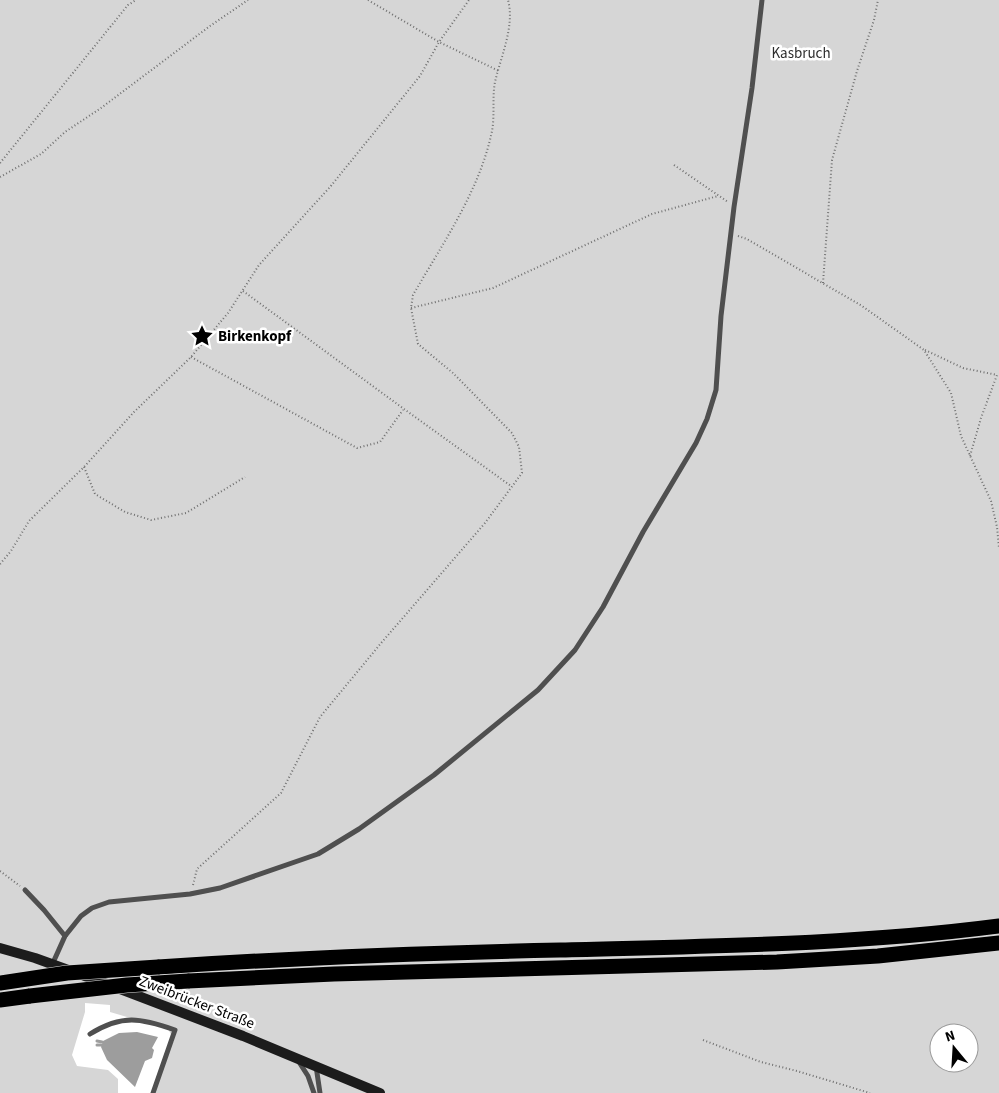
<svg xmlns="http://www.w3.org/2000/svg" width="999" height="1093" font-family="'Source Sans 3',sans-serif">
	<style>
		.green { fill: #d6d6d6; fill-rule: evenodd }
		.water { fill: #9d9d9d }
		.lines { fill: none; stroke-linecap: round; stroke-linejoin: round }
		.stream { stroke: #9d9d9d; stroke-width: 3 }
		.highway-casing { stroke: #dbdbdb; stroke-width: 16 }
		.path { stroke: #717171; stroke-width: 2; stroke-dasharray: 1 2.5; stroke-linecap: butt }
		.lane { stroke: #4f4f4f; stroke-width: 5 }
		.secondary { stroke: #1c1c1c; stroke-width: 10 }
		.highway { stroke: #000; stroke-width: 15 }
		.highway-bridge-casing { stroke: #dbdbdb; stroke-width: 16; stroke-linecap: butt }
		.highway-bridge { stroke: #000; stroke-width: 15 }
		.labels { text-anchor: middle; stroke-width: 5; stroke-linejoin: round; paint-order: stroke }
		.park-label { font-size: 15px; fill: #2d2d2d; stroke: #fff }
		.poi-label { font-size: 15px; font-weight: bold; fill: #000; stroke: #fff; text-anchor: start }
		.street-label { font-size: 15px; fill: #000; stroke: #fff }
	</style>
	<rect width="100%" height="100%" fill="#fff"/>
	<path class="green" d="M0,0H999V1093H155L156,1080L174,1040L168,1029L110,1012V1005L85,1003V1012L72,1055L77,1066L108,1070L118,1079V1093H0ZM939,1033H969V1063H939Z"/>
	<polygon class="water" points="137,1032 158,1037 152,1048 154,1050 152,1058 145,1061 135,1087 107,1060 101,1047 103,1041 119,1033"/>
	<g class="lines">
		<g class="stream">
			<polyline points="97,1041 102,1042"/>
			<polyline points="97,1045 101,1045"/>
		</g>
		<defs>
			<g id="highway">
				<path d="M158,967C291,958 425,953 560,950C706,946 853,945 999,926"/>
				<polyline points="188,981 334,974 777,962 878,956 999,943"/>
				<polyline points="0,1000 30,996"/>
			</g>
		</defs>
		<use href="#highway" class="highway-casing"/>
		<g class="path">
			<polyline points="368,0 439,42 499,71"/>
			<polyline points="0,163 128,5 136,0"/>
			<polyline points="674,165 728,202"/>
			<polyline points="0,177 41,154 65,132 101,108 210,26 248,0"/>
			<polyline points="738,236 747,239 862,306 924,350 951,393 961,436 991,501 997,527 999,548"/>
			<polyline points="823,283 832,160 857,71 874,20 878,0"/>
			<polyline points="243,291 404,409 511,486"/>
			<polyline points="411,308 493,288 652,214 718,196"/>
			<polyline points="925,350 963,368 997,375 981,418 970,456"/>
			<polyline points="191,357 357,448 380,442 403,410"/>
			<polyline points="84,467 95,494 125,512 151,520 186,513 245,477"/>
			<polyline points="0,564 11,551 29,521 84,467 134,412 191,357 228,313 259,265 330,187 420,76 439,42 469,0"/>
			<polyline points="0,871 20,886"/>
			<path d="M193,885L197,869L281,793L320,717L382,642L485,523L522,473L519,447L512,433L453,373L418,344L411,308L413,295C443,243 480,190 492,131C495,115 492,97 495,82C501,56 515,26 508,0"/>
			<polyline points="703,1040 761,1062 797,1071 870,1093"/>
		</g>
		<g class="lane">
			<polyline points="25,890 44,910 65,936"/>
			<polyline points="52,965 65,936 81,916 92,908 109,902 190,894 220,888 318,854 359,829 434,775 538,690 575,650 603,607 643,532 696,443 707,419 716,390 721,316 734,207 752,88 762,0"/>
			<path d="M90,1034C122,1014 141,1018 175,1030L153,1093"/>
			<polyline points="299,1062 308,1076 314,1093"/>
			<polyline points="316,1066 320,1093"/>
		</g>
		<polyline class="secondary" points="0,948 35,958 107,984 243,1036 380,1093"/>
		<use href="#highway" class="highway"/>
		<defs>
			<g id="highway-bridge">
				<polyline points="0,983 67,973 158,967"/>
				<polyline points="30,996 127,985 188,981"/>
			</g>
		</defs>
		<use href="#highway-bridge" class="highway-bridge-casing"/>
		<use href="#highway-bridge" class="highway-bridge"/>
	</g>
	<defs>
		<symbol id="sight-bare" viewBox="-9 -9 18 18"><path d="M0-6L1.8-2.2L6-1.7L2.9 1.2L3.7 5.4L0 3.3L-3.7 5.4L-2.9 1.2L-6-1.7L-1.8-2.2Z" fill="#000" stroke="#fff" stroke-width="2.5" paint-order="stroke"/></symbol>
	</defs>
	<g fill-rule="evenodd">
		<use href="#sight-bare" x="186" y="320" width="32" height="32"/>
	</g>
	<g class="labels">
		<g class="park-label">
			<text x="801" y="58">Kasbruch</text>
		</g>
		<g class="poi-label">
			<text x="218" y="341">Birkenkopf</text>
		</g>
		<g class="street-label">
			<text transform="translate(197 1002) rotate(21)" y="5">Zweibrücker Straße</text>
		</g>
	</g>
	<g transform="translate(954 1048) rotate(342)"><circle r="24" fill="#ffffff" stroke="#999999"/>
	<path d="M0-4L9 19L0 12L-9 19Z" fill="#000000"/>
	<text y="-8" font-size="14" font-weight="bold" text-anchor="middle" fill="#000000">N</text>
	</g>
</svg>
